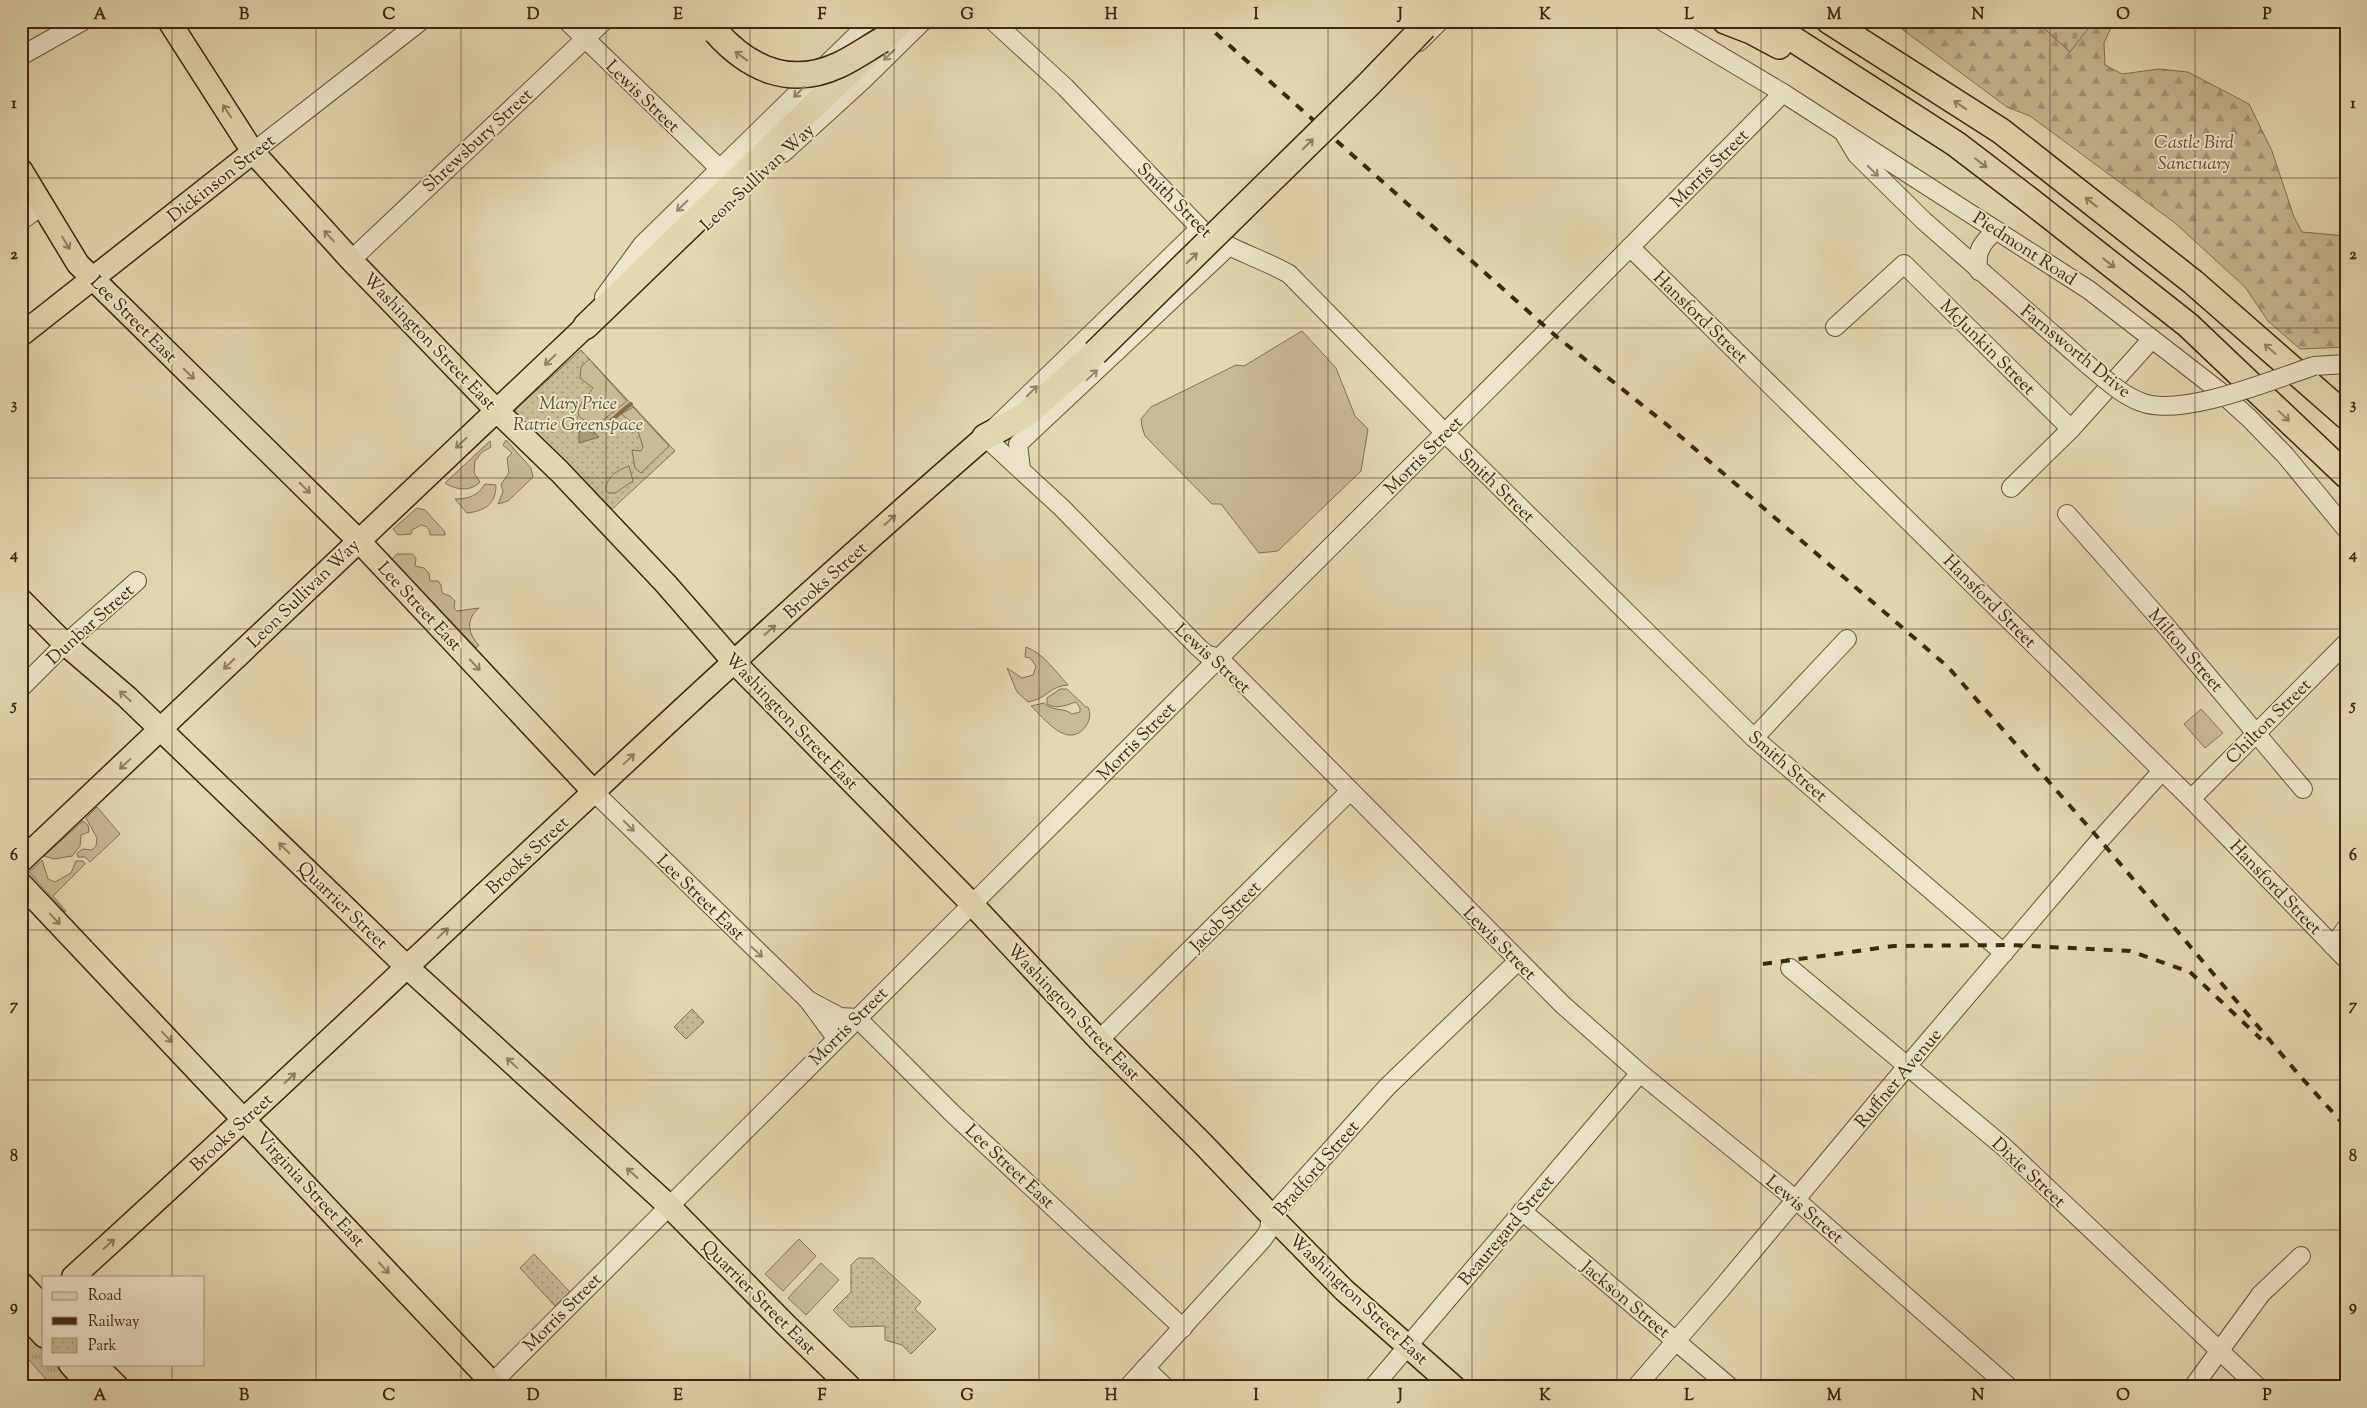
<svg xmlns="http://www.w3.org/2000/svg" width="2367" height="1408" font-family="'Sorts Mill Goudy',serif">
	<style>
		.grass { fill: url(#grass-tufts); stroke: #837052 }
		.forest { fill: url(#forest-firs); stroke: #837052 }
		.cemetery { fill: url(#cemetery-stones); stroke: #837052 }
		.park { fill: url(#park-dots); stroke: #837052 }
		.garden { fill: #c7ba95; stroke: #837052 }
		.water { fill: url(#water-waves); stroke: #806c4f }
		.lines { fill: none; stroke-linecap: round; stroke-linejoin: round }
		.stream { stroke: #806c4f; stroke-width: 4 }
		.minor-casing { stroke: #685238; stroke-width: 20 }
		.major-casing { stroke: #3f260f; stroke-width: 25 }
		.highway-casing { stroke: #3f260f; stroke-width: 28 }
		.minor { stroke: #ede6cc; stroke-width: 18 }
		.major { stroke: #e3d8b1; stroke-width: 22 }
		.highway { stroke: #e3d8b1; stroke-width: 25 }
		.rail { stroke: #3f260f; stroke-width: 4; stroke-dasharray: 9 9; stroke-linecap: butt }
		.minor-bridge-casing { stroke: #685238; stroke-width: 20; stroke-linecap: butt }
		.highway-bridge-casing { stroke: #3f260f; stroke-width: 28; stroke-linecap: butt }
		.minor-bridge { stroke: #ede6cc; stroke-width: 18 }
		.highway-bridge { stroke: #e3d8b1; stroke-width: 25 }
		.oneway { stroke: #96866e }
		.oneway2 { stroke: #917f60 }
		.grid { fill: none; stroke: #3f260f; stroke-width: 1; stroke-opacity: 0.55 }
		.labels { text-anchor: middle; stroke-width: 4; stroke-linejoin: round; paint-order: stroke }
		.street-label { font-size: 18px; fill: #3f260f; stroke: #ede6cc }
		.park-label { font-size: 18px; font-style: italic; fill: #614b30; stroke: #ede6cc }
		.neatline { fill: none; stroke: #3f260f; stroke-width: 2 }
		.grid-label { font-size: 16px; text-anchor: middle; font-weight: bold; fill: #3f260f }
	</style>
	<defs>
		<pattern id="grass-tufts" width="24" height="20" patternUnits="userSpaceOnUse" patternTransform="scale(1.25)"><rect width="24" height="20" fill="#c7ba95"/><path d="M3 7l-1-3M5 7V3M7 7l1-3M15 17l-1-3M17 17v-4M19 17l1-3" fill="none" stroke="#a39778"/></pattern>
		<pattern id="forest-firs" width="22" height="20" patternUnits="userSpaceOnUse" patternTransform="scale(1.25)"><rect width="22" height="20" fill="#c7ba95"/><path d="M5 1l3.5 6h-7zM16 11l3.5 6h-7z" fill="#a39778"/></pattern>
		<pattern id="cemetery-stones" width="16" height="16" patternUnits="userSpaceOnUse" patternTransform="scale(1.25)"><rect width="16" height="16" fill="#c7ba95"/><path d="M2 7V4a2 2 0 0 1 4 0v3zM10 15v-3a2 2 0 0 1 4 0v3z" fill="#a39778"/></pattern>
		<pattern id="park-dots" width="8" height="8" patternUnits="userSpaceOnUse" patternTransform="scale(1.25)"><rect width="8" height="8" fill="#c7ba95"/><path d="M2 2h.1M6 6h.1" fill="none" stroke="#a39778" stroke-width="1.8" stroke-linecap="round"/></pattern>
		<pattern id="water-waves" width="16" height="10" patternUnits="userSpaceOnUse" patternTransform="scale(1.25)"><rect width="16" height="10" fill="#ab9b7a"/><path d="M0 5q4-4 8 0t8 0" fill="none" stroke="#8d7e62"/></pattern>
	</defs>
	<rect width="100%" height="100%" fill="#e3d8b1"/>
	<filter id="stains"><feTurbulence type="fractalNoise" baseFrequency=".004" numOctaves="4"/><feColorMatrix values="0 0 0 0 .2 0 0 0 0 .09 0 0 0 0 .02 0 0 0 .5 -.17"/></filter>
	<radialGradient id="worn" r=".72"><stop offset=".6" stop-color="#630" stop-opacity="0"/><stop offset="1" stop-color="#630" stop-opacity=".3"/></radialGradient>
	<polygon class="grass" points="21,1327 44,1352 44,1364 54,1364 74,1387 53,1387 21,1351"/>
	<polygon class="forest" points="1891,21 2036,21 2061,44 2091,21 2114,21 2104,43 2105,65 2122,74 2159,69 2188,72 2249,104 2272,151 2294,217 2302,232 2346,236 2346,347 2300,349 2268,321 2245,287 2175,223 2030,116 2007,107"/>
	<polygon class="cemetery" points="2036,21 2094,21 2070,52"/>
	<g class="park">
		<polygon points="581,350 675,451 610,511 515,412 516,409"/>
		<polygon points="692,1009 704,1022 686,1039 674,1027"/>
		<polygon points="534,1254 570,1292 555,1306 520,1268"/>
		<polygon points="858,1258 873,1258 921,1302 915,1309 936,1329 911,1354 902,1345 885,1340 885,1326 850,1327 833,1310 851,1292 851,1265"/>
	</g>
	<g class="garden">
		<polygon points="1302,331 1336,368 1355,416 1368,429 1361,471 1278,551 1259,553 1221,504 1212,504 1145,436 1142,427 1141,419 1151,407 1236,365 1244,366"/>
		<path d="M589,359L627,401L598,424C566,418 579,407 593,388L580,378L581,367Z"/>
		<polygon points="633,407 669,446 641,473 635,468 632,450 641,451 643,447 636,425 621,414"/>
		<polygon points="506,440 531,468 533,477 508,501 498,504 503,492 501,484 509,473 507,458 512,453 503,445"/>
		<path d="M490,441L491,447L482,452L475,461L474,473L480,482C470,492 456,490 445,483Z"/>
		<path d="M629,466L633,481L615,493H609L606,491C605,477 618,470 629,466Z"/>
		<path d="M485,484L496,485C496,504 485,511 467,513L455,499C468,499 478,496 485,484Z"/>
		<path d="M417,508L425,510L445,532V535H430C430,529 427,526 421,525L412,530L411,534L398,535L393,529Z"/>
		<path d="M397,554H412L416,558L415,566L424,568L429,573L430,581H438L441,585L442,593L450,596L455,601L454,608L457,611L479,608C466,619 467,633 479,645L476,648L392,559Z"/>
		<path d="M1026,647C1043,653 1056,672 1068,685C1049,686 1047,699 1028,702L1017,692L1007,668L1022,678L1033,675L1036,666L1030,658L1025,657Z"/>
		<path d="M1060,689H1067L1086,707H1088C1091,713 1090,720 1086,726C1068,751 1044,718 1031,706L1044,703C1053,712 1063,707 1072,714L1080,712V708L1076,702C1066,705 1057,710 1047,704V698Z"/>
		<polygon points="2201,709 2223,733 2205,748 2184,724"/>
		<polygon points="97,807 120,834 90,862 85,857 78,857 77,853 83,849 92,850 96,846 97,838 86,818"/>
		<polygon points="83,821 88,825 89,832 81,835 80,846 72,856 54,859 44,856"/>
		<polygon points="42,860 48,879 55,882 71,873 76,861 83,861 85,864 53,896 66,911 65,912 29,872"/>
		<polygon points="799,1239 816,1256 783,1291 765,1274"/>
		<polygon points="821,1263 839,1280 806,1315 788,1298"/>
	</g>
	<polygon class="water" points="579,428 593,431 599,437 579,443"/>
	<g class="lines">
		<path class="stream" d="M602,426C614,421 620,411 631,404"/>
		<defs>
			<g id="minor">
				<polyline points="567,21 720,169"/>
				<path d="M993,21L1065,87L1200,228C1226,249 1259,257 1289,274L1445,433L1754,738L2004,953"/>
				<polyline points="1662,21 1783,93 2089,290 2218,390 2249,418 2285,455 2346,529"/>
				<polyline points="1419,42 1440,21"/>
				<polyline points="21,56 83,21"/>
				<polyline points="1845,135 1857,155 1924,221 2088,365"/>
				<polyline points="253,152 421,21"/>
				<polyline points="783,153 863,80 923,21"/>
				<polyline points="21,221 43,205"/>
				<polyline points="1200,228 985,437 1061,507 1198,647 1206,654 1219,658 1563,1005 1640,1073 1795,1199 2009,1387"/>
				<polyline points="1630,247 2191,799 2346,959"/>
				<polyline points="351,260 604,21"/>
				<path d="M1979,271C1974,252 1983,242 1996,230"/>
				<polyline points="604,297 642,245 871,21"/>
				<polyline points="1835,327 1904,264 2071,429"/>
				<polyline points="2314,366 2346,364"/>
				<polyline points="1021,469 1018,444 1229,246"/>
				<polyline points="2011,488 2071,429 2152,339"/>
				<polyline points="2067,514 2165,625 2303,789"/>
				<polyline points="21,688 65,644 137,581"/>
				<polyline points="1754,738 1847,639"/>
				<polyline points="594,792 808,1000 836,1038"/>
				<polyline points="2191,799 2346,643"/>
				<polyline points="2333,946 2346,928"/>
				<polyline points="1790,968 2003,1146 2258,1387"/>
				<polyline points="808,1000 840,1017 857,1018 953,1114 1183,1328"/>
				<polyline points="1099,1040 1350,791"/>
				<polyline points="1522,1211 1730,1387"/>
				<polyline points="1145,1368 1165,1387"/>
				<polyline points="488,1387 1540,338 1783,93"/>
				<polyline points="1128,1387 1263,1239 1269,1230 1271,1216 1387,1087 1518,961"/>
				<polyline points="1373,1387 1640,1073"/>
				<polyline points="1636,1387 1721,1289 1908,1065 2100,840 2162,771"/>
				<polyline points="2193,1387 2261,1294 2301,1256"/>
			</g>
			<g id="major">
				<polyline points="169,21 253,152 351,260 496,410 560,472 666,584 734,662 971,903 1099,1040 1203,1144 1282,1227 1344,1290 1454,1387"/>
				<polyline points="21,170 78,264 358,540 594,792"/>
				<polyline points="21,335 253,152"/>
				<polyline points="21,600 65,644 127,697 407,967 668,1205 786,1325 850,1387"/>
				<polyline points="21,861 586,326"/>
				<polyline points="21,884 496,1387"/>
				<path d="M73,1277C379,999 673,708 985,437"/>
				<polyline points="21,1283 44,1308"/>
				<polyline points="21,1311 44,1336"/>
				<polyline points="70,1364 91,1387"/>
				<polyline points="95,1364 118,1387"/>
			</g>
			<g id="highway">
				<polyline points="1725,21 1751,31 1779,46"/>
				<polyline points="1765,21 1956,144 2028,199 2188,325 2346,475"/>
				<polyline points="1829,21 2001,131 2193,282 2346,416"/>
				<polyline points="586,326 902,21"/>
				<polyline points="985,437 1027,414 1095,353"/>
			</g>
		</defs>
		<use href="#minor" class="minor-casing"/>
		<use href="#major" class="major-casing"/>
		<use href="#highway" class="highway-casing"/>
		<use href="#minor" class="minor"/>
		<use href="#major" class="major"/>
		<use href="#highway" class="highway"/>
		<g class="rail">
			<polyline points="1202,21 1557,337 1666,424 1948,667 2100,840 2300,1076 2346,1127"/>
			<polyline points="1763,964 1894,946 2011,945 2130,951 2190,972 2261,1039"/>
		</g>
		<defs>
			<path id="minor-bridge" d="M2088,365C2104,378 2121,395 2141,402C2181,418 2272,380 2314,366"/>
			<g id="highway-bridge">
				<path d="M716,32C749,69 790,88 839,65C854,58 868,48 882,40"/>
				<polyline points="1095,353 1367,86 1424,27"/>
			</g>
		</defs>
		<use href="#minor-bridge" class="minor-bridge-casing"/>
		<use href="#highway-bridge" class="highway-bridge-casing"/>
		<use href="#minor-bridge" class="minor-bridge"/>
		<use href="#highway-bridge" class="highway-bridge"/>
	</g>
	<defs><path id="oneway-shaft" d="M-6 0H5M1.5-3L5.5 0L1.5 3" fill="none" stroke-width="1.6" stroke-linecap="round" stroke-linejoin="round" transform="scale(1.25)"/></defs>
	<g class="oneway">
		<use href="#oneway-shaft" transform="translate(889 55) rotate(136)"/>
		<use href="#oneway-shaft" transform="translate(799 92) rotate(135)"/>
		<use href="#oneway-shaft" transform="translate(1873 171) rotate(45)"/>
		<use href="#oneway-shaft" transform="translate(682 206) rotate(136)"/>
		<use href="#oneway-shaft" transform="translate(1092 375) rotate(-43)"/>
		<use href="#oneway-shaft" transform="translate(1032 391) rotate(-44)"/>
		<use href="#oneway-shaft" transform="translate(629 826) rotate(45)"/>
		<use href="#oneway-shaft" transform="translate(757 952) rotate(44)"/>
	</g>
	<g class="oneway2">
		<use href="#oneway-shaft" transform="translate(741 56) rotate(-144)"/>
		<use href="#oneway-shaft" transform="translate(1960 105) rotate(-147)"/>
		<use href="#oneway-shaft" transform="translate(227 111) rotate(-123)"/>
		<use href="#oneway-shaft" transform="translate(1308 144) rotate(-44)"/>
		<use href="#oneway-shaft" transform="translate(1981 163) rotate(38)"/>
		<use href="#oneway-shaft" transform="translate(2091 202) rotate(-142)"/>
		<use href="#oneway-shaft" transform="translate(329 236) rotate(-132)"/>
		<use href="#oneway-shaft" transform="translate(66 243) rotate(59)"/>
		<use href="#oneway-shaft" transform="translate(1192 258) rotate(-44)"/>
		<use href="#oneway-shaft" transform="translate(2109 263) rotate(38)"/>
		<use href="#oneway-shaft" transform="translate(2270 349) rotate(-139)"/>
		<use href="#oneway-shaft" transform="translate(550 360) rotate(137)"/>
		<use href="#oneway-shaft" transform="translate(189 374) rotate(44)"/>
		<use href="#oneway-shaft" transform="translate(2284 416) rotate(43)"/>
		<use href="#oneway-shaft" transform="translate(461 443) rotate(137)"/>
		<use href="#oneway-shaft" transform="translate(305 488) rotate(45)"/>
		<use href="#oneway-shaft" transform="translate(890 520) rotate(-42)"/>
		<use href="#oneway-shaft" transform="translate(770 630) rotate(-42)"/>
		<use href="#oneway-shaft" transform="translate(229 664) rotate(136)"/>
		<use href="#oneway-shaft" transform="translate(475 665) rotate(47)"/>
		<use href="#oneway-shaft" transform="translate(125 696) rotate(-138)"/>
		<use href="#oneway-shaft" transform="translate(629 759) rotate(-43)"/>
		<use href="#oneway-shaft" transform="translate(125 764) rotate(137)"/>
		<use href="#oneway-shaft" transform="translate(284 848) rotate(-136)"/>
		<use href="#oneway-shaft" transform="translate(55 919) rotate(46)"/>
		<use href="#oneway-shaft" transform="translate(443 933) rotate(-43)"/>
		<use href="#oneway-shaft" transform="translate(167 1037) rotate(46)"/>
		<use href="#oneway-shaft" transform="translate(512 1063) rotate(-137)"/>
		<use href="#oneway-shaft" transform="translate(290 1078) rotate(-43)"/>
		<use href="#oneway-shaft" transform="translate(632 1173) rotate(-138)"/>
		<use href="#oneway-shaft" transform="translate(109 1244) rotate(-42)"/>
		<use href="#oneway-shaft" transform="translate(384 1268) rotate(47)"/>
	</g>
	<path class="grid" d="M172,21V1277M316,21V1387M461,21V1387M606,21V1387M750,21V1387M894,21V1387M1039,21V1387M1184,21V1387M1328,21V1387M1472,21V1387M1617,21V1387M1761,21V1387M1906,21V1387M2050,21V1387M2195,21V1387M21,178H2346M21,328H2346M21,478H2346M21,629H2346M21,779H2346M21,930H2346M21,1080H2346M21,1230H2346M172,1364V1387"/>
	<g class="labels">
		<g class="street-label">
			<text transform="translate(643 96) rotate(44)" y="6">Lewis Street</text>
			<text transform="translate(477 140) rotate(-43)" y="6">Shrewsbury Street</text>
			<text transform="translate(1709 168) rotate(-45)" y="6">Morris Street</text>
			<text transform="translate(757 177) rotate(-43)" y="6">Leon Sullivan Way</text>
			<text transform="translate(221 178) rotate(-38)" y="6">Dickinson Street</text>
			<text transform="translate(1175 200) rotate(45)" y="6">Smith Street</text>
			<text transform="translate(2025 248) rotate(33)" y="6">Piedmont Road</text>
			<text transform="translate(1701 317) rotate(44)" y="6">Hansford Street</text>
			<text transform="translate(134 319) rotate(45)" y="6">Lee Street East</text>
			<text transform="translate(430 341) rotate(46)" y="6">Washington Street East</text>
			<text transform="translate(1988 347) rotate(45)" y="6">McJunkin Street</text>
			<text transform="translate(2076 351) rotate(39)" y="6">Farnsworth Drive</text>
			<text transform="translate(1423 455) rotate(-45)" y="6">Morris Street</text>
			<text transform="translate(1497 485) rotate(44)" y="6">Smith Street</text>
			<text transform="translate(825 580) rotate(-42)" y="6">Brooks Street</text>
			<text transform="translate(303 593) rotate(-44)" y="6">Leon Sullivan Way</text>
			<text transform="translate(1990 601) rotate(45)" y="6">Hansford Street</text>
			<text transform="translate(420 606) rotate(47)" y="6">Lee Street East</text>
			<text transform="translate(90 624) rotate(-42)" y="6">Dunbar Street</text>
			<text transform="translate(2186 650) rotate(49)" y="6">Milton Street</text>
			<text transform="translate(1213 658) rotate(42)" y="6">Lewis Street</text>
			<text transform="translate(792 721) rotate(46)" y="6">Washington Street East</text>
			<text transform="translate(2268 721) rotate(-45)" y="6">Chilton Street</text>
			<text transform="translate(1136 741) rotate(-45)" y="6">Morris Street</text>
			<text transform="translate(1788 766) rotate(41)" y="6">Smith Street</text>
			<text transform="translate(527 855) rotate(-43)" y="6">Brooks Street</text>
			<text transform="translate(2276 887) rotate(46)" y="6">Hansford Street</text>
			<text transform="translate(701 897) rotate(44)" y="6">Lee Street East</text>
			<text transform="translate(343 905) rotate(44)" y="6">Quarrier Street</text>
			<text transform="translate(1225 916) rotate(-45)" y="6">Jacob Street</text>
			<text transform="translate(1500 943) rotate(45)" y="6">Lewis Street</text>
			<text transform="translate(1074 1012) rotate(46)" y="6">Washington Street East</text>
			<text transform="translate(848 1026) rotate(-45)" y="6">Morris Street</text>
			<text transform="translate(1898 1078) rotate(-50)" y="6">Ruffner Avenue</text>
			<text transform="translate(231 1132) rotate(-43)" y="6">Brooks Street</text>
			<text transform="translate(1010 1166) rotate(43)" y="6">Lee Street East</text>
			<text transform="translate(1316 1168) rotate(-49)" y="6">Bradford Street</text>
			<text transform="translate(2029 1172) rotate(43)" y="6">Dixie Street</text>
			<text transform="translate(311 1189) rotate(47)" y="6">Virginia Street East</text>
			<text transform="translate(1805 1209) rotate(40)" y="6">Lewis Street</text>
			<text transform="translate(1506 1230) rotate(-50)" y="6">Beauregard Street</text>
			<text transform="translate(759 1297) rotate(45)" y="6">Quarrier Street East</text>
			<text transform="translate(1359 1299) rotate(43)" y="6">Washington Street East</text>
			<text transform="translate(1626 1299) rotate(40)" y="6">Jackson Street</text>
			<text transform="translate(562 1312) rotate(-45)" y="6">Morris Street</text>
		</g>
		<g class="park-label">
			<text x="2194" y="148">Castle Bird<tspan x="2194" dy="21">Sanctuary</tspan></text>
			<text x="578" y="409">Mary Price<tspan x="578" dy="21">Ratrie Greenspace</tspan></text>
		</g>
	</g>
	<rect width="2367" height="1408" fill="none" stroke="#e3d8b1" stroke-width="55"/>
	<rect x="42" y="1276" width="162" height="90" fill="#ede6cc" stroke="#a79980"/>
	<rect x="52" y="1292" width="25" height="8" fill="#e3d8b1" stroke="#a79980"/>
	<text x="88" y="1300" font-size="15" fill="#3f260f">Road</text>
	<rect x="52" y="1317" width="25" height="8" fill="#3f260f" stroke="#a79980"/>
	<text x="88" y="1326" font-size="15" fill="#3f260f">Railway</text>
	<rect x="52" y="1338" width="25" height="15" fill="url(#park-dots)" stroke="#a79980"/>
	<text x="88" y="1350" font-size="15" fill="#3f260f">Park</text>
	<rect x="28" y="28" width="2312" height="1352" class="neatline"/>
	<g class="grid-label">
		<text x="100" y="19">A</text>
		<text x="244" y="19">B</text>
		<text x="389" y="19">C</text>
		<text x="533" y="19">D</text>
		<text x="678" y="19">E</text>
		<text x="822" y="19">F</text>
		<text x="967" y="19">G</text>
		<text x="1111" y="19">H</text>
		<text x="1256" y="19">I</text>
		<text x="1400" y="19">J</text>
		<text x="1545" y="19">K</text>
		<text x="1689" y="19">L</text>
		<text x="1834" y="19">M</text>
		<text x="1978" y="19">N</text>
		<text x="2123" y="19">O</text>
		<text x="2267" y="19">P</text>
		<text x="14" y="108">1</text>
		<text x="2353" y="108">1</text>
		<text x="14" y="259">2</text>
		<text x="2353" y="259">2</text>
		<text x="14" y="409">3</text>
		<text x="2353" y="409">3</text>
		<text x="14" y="559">4</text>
		<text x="2353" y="559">4</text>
		<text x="14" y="710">5</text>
		<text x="2353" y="710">5</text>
		<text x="14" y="860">6</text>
		<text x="2353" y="860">6</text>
		<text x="14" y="1010">7</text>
		<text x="2353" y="1010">7</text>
		<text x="14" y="1161">8</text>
		<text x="2353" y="1161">8</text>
		<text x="14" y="1311">9</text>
		<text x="2353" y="1311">9</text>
		<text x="100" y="1400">A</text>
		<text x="244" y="1400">B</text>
		<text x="389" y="1400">C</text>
		<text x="533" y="1400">D</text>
		<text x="678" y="1400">E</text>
		<text x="822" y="1400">F</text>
		<text x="967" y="1400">G</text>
		<text x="1111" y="1400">H</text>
		<text x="1256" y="1400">I</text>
		<text x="1400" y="1400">J</text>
		<text x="1545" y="1400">K</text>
		<text x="1689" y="1400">L</text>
		<text x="1834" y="1400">M</text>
		<text x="1978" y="1400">N</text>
		<text x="2123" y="1400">O</text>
		<text x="2267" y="1400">P</text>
	</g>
	<rect width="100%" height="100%" filter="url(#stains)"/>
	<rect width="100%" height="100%" fill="url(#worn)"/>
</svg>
